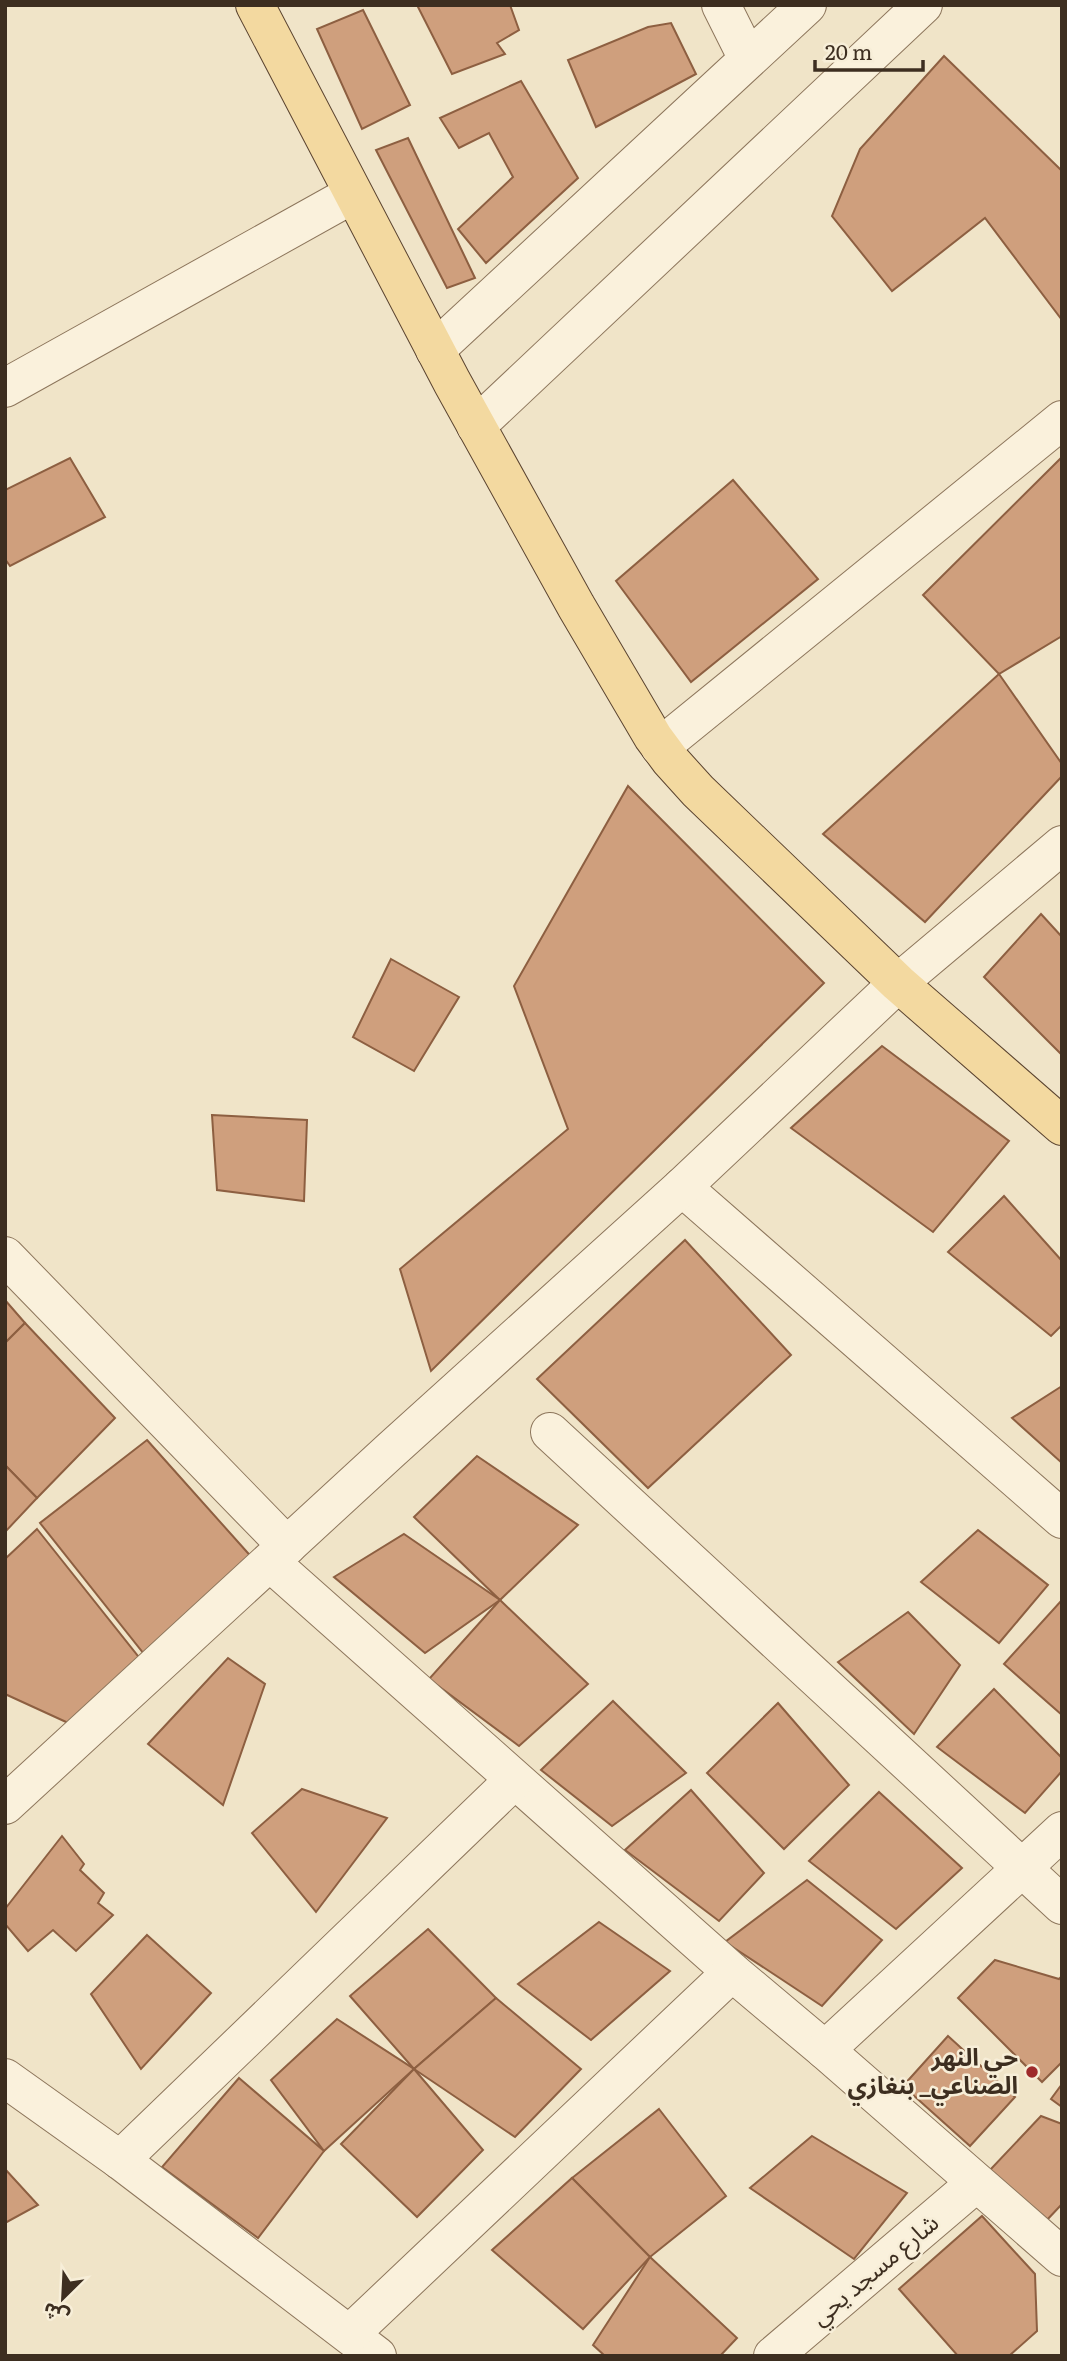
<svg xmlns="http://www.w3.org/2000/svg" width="1067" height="2361" font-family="Literata,'Noto Sans Arabic',serif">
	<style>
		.building { fill: #cf9f7d; stroke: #8d5f41; stroke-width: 2 }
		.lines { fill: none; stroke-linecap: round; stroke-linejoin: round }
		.minor-casing { stroke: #8d765c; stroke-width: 40 }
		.major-casing { stroke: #5b4430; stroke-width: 40 }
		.minor { stroke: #faf1dc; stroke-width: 38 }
		.major { stroke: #f3d9a0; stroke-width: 38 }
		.poi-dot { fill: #9e2a2b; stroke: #f7eed8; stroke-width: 2.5 }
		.labels { text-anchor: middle; stroke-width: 5; stroke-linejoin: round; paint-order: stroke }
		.poi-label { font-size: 24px; font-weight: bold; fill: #3d2e20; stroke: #f7eed8; text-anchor: end }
		.street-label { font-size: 24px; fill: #3d2e20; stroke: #f7eed8 }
	</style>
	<rect width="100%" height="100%" fill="#f0e4c8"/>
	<g class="building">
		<polygon points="417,5 510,5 519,30 497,43 505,54 452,74"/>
		<polygon points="363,10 410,105 362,129 317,29"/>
		<polygon points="671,23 696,74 596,127 568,60 648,27"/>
		<polygon points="944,56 1062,171 1062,320 985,218 892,291 832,216 860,149"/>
		<polygon points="521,81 578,178 486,263 458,229 513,177 489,133 459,148 440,118"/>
		<polygon points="408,138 475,278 447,288 376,150"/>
		<polygon points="1062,457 1062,636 999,674 923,595"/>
		<polygon points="70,458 105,517 10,566 5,559 5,490"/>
		<polygon points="733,480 818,579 691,682 616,581"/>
		<polygon points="999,674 1062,764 1062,776 925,922 823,834"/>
		<polygon points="628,786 824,983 431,1371 400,1269 568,1129 514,986"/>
		<polygon points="1041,914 1062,937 1062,1055 984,977"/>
		<polygon points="391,959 459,997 414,1071 353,1037"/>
		<polygon points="882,1046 1009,1141 933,1232 791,1128"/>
		<polygon points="212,1115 307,1120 304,1201 217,1190"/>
		<polygon points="1004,1196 1062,1261 1062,1325 1051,1336 948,1252"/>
		<polygon points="685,1240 791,1355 648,1488 537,1379"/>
		<polygon points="5,1300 25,1323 5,1343"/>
		<polygon points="25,1323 115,1418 37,1498 5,1465 5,1343"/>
		<polygon points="1062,1386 1062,1463 1012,1418"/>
		<polygon points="147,1440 255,1561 148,1659 40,1523"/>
		<polygon points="477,1456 578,1525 500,1600 414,1517"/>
		<polygon points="5,1465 37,1498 5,1532"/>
		<polygon points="37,1529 145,1665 77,1727 5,1694 5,1559"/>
		<polygon points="978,1530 1048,1585 999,1643 921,1582"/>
		<polygon points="404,1534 500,1600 425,1653 334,1577"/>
		<polygon points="500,1600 588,1684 519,1746 429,1679"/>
		<polygon points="1061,1601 1062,1601 1062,1715 1004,1664"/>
		<polygon points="908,1612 960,1665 914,1734 838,1662"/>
		<polygon points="228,1658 265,1684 223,1805 148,1744"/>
		<polygon points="994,1689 1062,1758 1062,1771 1025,1813 937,1747"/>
		<polygon points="613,1701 686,1773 612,1826 541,1770"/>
		<polygon points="778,1703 849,1785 784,1849 707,1773"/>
		<polygon points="302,1789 387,1818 316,1912 252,1833"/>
		<polygon points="691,1790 764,1873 719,1921 625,1850"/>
		<polygon points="879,1792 962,1868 896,1929 809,1861"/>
		<polygon points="62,1836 84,1864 80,1870 104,1893 98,1903 113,1915 76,1951 53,1930 28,1951 5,1924 5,1909"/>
		<polygon points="807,1880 882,1940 822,2006 725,1942"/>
		<polygon points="599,1922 670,1971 591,2040 518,1984"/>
		<polygon points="428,1929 496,1998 414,2069 350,1996"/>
		<polygon points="147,1935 211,1993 141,2069 91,1994"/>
		<polygon points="995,1960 1059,1979 1062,1976 1062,2062 1042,2082 958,1998"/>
		<polygon points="496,1998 581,2069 515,2137 414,2069"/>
		<polygon points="337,2019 414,2069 324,2151 271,2080"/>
		<polygon points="948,2036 1015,2097 970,2146 903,2086"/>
		<polygon points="414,2069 483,2150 417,2217 341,2144"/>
		<polygon points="239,2078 324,2151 258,2238 162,2167"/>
		<polygon points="1062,2084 1062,2107 1051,2099"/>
		<polygon points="659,2109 726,2196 650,2257 572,2178"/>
		<polygon points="1041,2116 1062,2124 1062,2204 1045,2222 990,2170"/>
		<polygon points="812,2136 907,2193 854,2259 750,2188"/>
		<polygon points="5,2169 38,2205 5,2223"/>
		<polygon points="572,2178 650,2257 583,2329 492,2250"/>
		<polygon points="982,2216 1035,2274 1037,2331 1009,2356 958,2356 899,2289"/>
		<polygon points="650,2257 737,2338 720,2356 605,2356 593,2345"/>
	</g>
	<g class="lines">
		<defs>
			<g id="minor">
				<polyline points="721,5 748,59"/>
				<polyline points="435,350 807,5"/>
				<polyline points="5,388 353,194"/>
				<polyline points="476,426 923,5"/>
				<polyline points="660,747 1062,420"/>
				<polyline points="682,1187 1062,1519"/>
				<polyline points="5,1256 287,1546"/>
				<polyline points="550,1432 1062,1905"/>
				<polyline points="270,1562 732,1972 825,2050 1062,2257"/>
				<polyline points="5,1805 391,1450 682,1187 898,983 1062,845"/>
				<polyline points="825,2050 1062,1831"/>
				<polyline points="5,2078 120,2160 377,2356"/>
				<polyline points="120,2160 514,1780"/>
				<polyline points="350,2334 732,1972"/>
				<polyline points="773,2356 976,2183"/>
			</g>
			<polyline id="major" points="255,5 452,382 576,606 653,737 670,760 698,791 898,983 1062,1126"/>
		</defs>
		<use href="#minor" class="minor-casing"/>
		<use href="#major" class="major-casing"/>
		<use href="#minor" class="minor"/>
		<use href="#major" class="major"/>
	</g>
	<circle class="poi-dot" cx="1032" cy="2072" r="7"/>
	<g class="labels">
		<g class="poi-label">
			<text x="1018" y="2066">حي النهر<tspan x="1018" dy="28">الصناعي_ بنغازي</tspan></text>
		</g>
		<g class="street-label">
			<text transform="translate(875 2270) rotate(-40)" y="8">شارع مسجد يحي</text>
		</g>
	</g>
	<rect width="1067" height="2361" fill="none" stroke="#3d2e20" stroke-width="14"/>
	<g transform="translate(63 2298) rotate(204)" stroke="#f7eed8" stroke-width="5" paint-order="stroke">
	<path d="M0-5L12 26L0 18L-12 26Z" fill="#3d2e20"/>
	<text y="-10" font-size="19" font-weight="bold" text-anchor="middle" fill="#3d2e20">ش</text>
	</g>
	<path d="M815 60v10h108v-10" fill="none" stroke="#3d2e20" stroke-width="3.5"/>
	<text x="825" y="60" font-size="21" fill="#3d2e20" stroke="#f7eed8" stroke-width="5" paint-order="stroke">20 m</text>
</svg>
